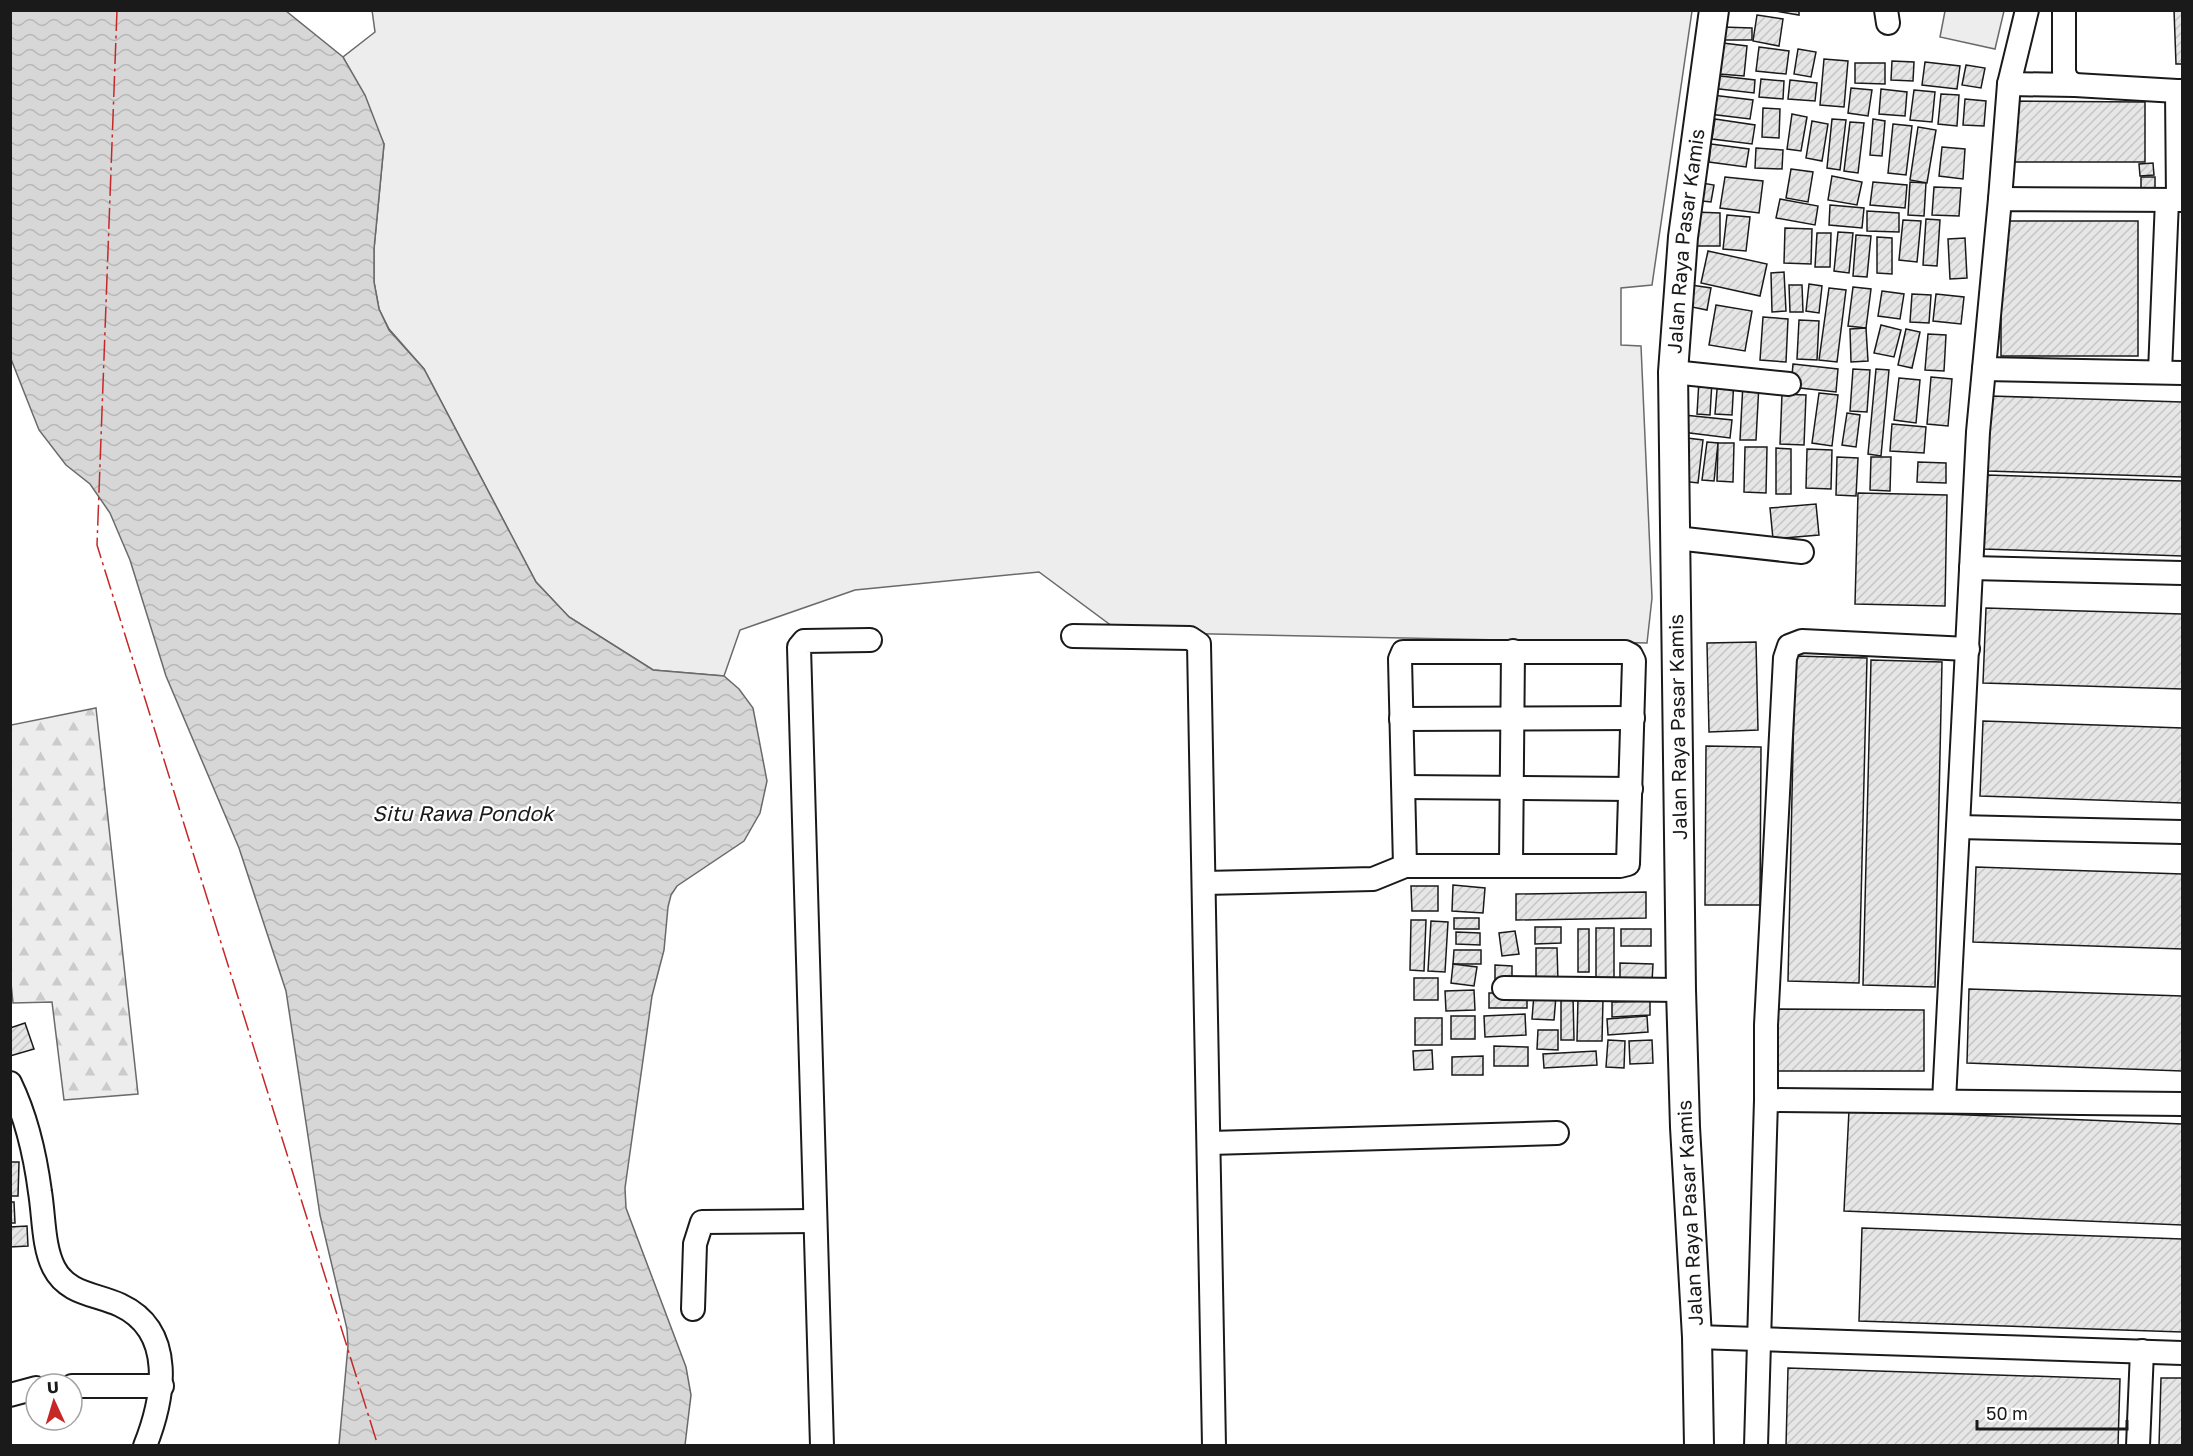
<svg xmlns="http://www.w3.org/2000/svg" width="2193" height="1456" font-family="'Golos Text',sans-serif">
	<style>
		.built { fill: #ededed; stroke: #6a6a6a; stroke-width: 1.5 }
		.forest { fill: url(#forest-firs); stroke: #6a6a6a; stroke-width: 1.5 }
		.water { fill: url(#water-waves); stroke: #6a6a6a; stroke-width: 1.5 }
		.building { fill: url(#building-hatch); stroke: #1a1a1a; stroke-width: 1.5 }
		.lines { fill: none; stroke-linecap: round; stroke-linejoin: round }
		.minor-casing { stroke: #1a1a1a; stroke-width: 26 }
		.major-casing { stroke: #1a1a1a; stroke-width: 32 }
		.minor { stroke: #fff; stroke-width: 22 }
		.major { stroke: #fff; stroke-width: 28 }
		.power { stroke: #c62828; stroke-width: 1.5; stroke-dasharray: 21 4.5 3 4.5; stroke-linecap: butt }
		.labels { text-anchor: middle; stroke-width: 4.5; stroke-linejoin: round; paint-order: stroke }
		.street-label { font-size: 20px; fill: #1a1a1a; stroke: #fff }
		.water-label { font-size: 21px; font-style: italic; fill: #1a1a1a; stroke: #fff }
	</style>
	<defs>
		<pattern id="forest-firs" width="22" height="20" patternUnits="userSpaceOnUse" patternTransform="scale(1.5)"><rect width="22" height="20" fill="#ededed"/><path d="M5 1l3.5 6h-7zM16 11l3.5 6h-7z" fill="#cbcbcb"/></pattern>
		<pattern id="water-waves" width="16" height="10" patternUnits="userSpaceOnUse" patternTransform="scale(1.5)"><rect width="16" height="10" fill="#d7d7d7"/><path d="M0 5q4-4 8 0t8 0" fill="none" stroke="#b8b8b8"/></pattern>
		<pattern id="building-hatch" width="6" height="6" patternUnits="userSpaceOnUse" patternTransform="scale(1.5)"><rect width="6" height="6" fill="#e6e6e6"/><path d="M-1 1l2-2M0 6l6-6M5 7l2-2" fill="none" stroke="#c5c5c5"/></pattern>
	</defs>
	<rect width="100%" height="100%" fill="#fff"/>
	<g class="built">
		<polygon points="372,10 1692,11 1652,285 1621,288 1621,345 1641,346 1652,598 1647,643 1120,632 1039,572 855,590 740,630 724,676 653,670 569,617 536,582 424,369 389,329 379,309 374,282 374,249 384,144 343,57 375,32"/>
		<polygon points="1945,11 2004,11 1995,49 1940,37"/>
	</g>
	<polygon class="forest" points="96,708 138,1094 64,1100 52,1002 13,1003 10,973 11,725"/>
	<polygon class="water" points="11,10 286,11 343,57 365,95 384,144 374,249 374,282 379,309 389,330 424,369 536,582 569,617 653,670 724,676 739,689 753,708 767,781 760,813 744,841 677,886 671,895 668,907 664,950 652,996 625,1188 626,1208 686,1367 691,1395 685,1445 339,1445 348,1346 347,1329 320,1215 286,991 239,848 166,676 130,560 110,513 90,484 66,465 39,430 11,359"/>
	<g class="building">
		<polygon points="1769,10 1799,10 1799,15"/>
		<polygon points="2174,10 2182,10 2182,64 2176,64"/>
		<polygon points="1757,15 1783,19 1779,46 1753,41"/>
		<polygon points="1722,27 1752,28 1752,40 1722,40"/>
		<polygon points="1723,43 1747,46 1744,76 1719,74"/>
		<polygon points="1759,47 1789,51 1786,74 1756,71"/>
		<polygon points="1798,49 1816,52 1811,77 1794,74"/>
		<polygon points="1824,59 1848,61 1844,107 1820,105"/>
		<polygon points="1892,61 1914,62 1913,81 1891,80"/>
		<polygon points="1925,62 1960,66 1957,89 1922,85"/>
		<polygon points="1855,63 1885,63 1885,84 1855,83"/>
		<polygon points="1966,65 1985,68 1981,88 1962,85"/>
		<polygon points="1712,75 1755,80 1754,93 1711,88"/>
		<polygon points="1761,79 1784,81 1783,99 1759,97"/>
		<polygon points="1790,80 1817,83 1815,101 1788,99"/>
		<polygon points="1851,88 1872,90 1868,116 1848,113"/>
		<polygon points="1881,89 1907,92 1905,116 1879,114"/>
		<polygon points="1914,90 1935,92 1932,122 1910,120"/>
		<polygon points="1941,94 1959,95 1957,126 1938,124"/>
		<polygon points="1712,95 1753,100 1750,119 1709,114"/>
		<polygon points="1965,99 1986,101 1984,126 1963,125"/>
		<polygon points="2012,101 2145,102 2145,162 2012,162"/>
		<polygon points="1763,108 1780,109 1779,138 1762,137"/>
		<polygon points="1792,114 1807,117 1801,151 1787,149"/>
		<polygon points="1715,119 1755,125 1752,144 1712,139"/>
		<polygon points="1832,119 1846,120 1840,170 1827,168"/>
		<polygon points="1873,119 1885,121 1882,156 1870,155"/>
		<polygon points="1812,121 1828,124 1822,161 1806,158"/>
		<polygon points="1850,122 1864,123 1858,173 1844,171"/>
		<polygon points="1893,124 1912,126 1906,175 1888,173"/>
		<polygon points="1918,127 1936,130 1927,183 1910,180"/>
		<polygon points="1711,144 1749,149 1746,167 1709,162"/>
		<polygon points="1942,147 1965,149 1963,179 1939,176"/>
		<polygon points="1756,148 1783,150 1782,169 1755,168"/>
		<polygon points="2153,163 2154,175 2140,176 2139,164"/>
		<polygon points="1791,169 1813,172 1808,202 1786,198"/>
		<polygon points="1832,176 1862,182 1857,205 1828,200"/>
		<polygon points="1725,177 1763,181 1759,213 1720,208"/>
		<rect x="2141" y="177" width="14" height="15"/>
		<polygon points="1696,182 1714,185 1711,202 1693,200"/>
		<polygon points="1873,182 1907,185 1905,208 1870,205"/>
		<polygon points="1910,182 1926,183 1924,216 1908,215"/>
		<polygon points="1934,187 1961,188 1959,216 1932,215"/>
		<polygon points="1780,199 1818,206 1815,225 1776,218"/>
		<polygon points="1830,205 1864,208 1862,228 1829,225"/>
		<polygon points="1867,211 1899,213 1899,232 1867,231"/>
		<polygon points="1695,212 1720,213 1720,246 1694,246"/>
		<polygon points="1727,215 1750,217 1746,251 1723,249"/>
		<polygon points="1926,219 1940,220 1937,266 1923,265"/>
		<polygon points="1903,220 1921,221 1917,262 1899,260"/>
		<rect x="2001" y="221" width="137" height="135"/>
		<polygon points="1785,228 1812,229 1811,264 1784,263"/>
		<polygon points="1838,232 1853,233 1849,273 1834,271"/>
		<polygon points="1817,233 1831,233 1830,267 1815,267"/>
		<polygon points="1856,235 1871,236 1867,277 1853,276"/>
		<polygon points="1877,237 1892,238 1892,274 1877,273"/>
		<polygon points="1965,238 1967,278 1950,279 1948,239"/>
		<polygon points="1708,251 1767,264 1760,296 1701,283"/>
		<polygon points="1784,272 1786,311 1772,312 1771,273"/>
		<polygon points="1809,284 1822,286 1819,313 1806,311"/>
		<polygon points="1691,285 1711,288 1707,310 1687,306"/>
		<polygon points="1789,285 1802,285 1803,312 1790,312"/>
		<polygon points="1853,287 1871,289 1866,328 1848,326"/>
		<polygon points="1829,288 1846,290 1837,362 1819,360"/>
		<polygon points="1882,291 1904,294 1900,319 1878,316"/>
		<polygon points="1912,294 1931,295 1929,323 1910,322"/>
		<polygon points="1936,294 1964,297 1961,324 1933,321"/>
		<polygon points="1716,305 1752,311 1745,351 1709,345"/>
		<polygon points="1763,317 1788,319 1786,362 1760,360"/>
		<polygon points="1799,320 1819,321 1817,360 1797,359"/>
		<polygon points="1881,325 1901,330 1894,357 1874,353"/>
		<polygon points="1866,328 1868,361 1851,362 1850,329"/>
		<polygon points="1906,329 1920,332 1912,368 1898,365"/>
		<polygon points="1928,334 1946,335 1944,371 1925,370"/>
		<polygon points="1793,364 1838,369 1836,392 1791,387"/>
		<polygon points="1853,369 1870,370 1867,412 1850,411"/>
		<polygon points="1876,369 1889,370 1881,456 1868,454"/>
		<polygon points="1931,377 1952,379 1948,426 1927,424"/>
		<polygon points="1718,378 1734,379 1732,415 1715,414"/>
		<polygon points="1899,378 1920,380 1916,423 1894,420"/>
		<polygon points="1699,380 1712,381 1710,415 1697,414"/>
		<polygon points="1743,383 1759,384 1756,440 1740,440"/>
		<polygon points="1819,393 1838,395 1832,446 1812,443"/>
		<polygon points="1782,394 1806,395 1804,445 1780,444"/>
		<polygon points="1990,396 2182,402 2182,477 1988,471"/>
		<polygon points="1847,413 1860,415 1856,447 1842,445"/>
		<polygon points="1684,415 1732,420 1730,438 1682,432"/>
		<polygon points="1892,424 1926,427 1924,453 1890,451"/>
		<polygon points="1687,438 1703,440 1698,483 1682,481"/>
		<polygon points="1707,442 1718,443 1714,481 1702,480"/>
		<polygon points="1718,443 1734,443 1733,482 1717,481"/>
		<polygon points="1745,447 1767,447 1766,493 1744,492"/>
		<polygon points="1776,448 1791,449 1791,494 1776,494"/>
		<polygon points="1807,449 1832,450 1831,489 1806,488"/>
		<polygon points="1837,457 1858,458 1856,496 1836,495"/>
		<polygon points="1871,457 1891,457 1890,491 1870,490"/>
		<polygon points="1918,462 1946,463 1946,483 1917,482"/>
		<polygon points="1987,475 2182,481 2182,556 1984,549"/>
		<polygon points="1858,493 1947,495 1945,606 1855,604"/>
		<polygon points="1816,504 1819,535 1773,539 1770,508"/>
		<polygon points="1986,608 2182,614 2182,689 1983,683"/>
		<polygon points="1756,642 1758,730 1709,732 1707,643"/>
		<polygon points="1795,656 1867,658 1859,983 1788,981"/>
		<polygon points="1871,660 1942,662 1935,987 1863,985"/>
		<polygon points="1983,721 2182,728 2182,803 1980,796"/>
		<polygon points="1706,746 1761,747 1760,905 1705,905"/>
		<polygon points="1976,867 2182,874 2182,949 1973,942"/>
		<polygon points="1453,885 1485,888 1483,913 1452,911"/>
		<polygon points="1411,886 1438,886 1438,911 1412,911"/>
		<polygon points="1646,892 1646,918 1516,920 1516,894"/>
		<rect x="1454" y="918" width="25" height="11"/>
		<polygon points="1411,920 1426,920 1424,971 1410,970"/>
		<polygon points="1431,921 1448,922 1445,972 1428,971"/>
		<polygon points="1535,927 1561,927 1561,943 1535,944"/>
		<rect x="1596" y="928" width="18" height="53"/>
		<rect x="1578" y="929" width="11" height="43"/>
		<rect x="1621" y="929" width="30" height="17"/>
		<polygon points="1515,931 1519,954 1502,956 1499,933"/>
		<polygon points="1456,932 1480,933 1480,945 1456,944"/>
		<polygon points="1536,948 1557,948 1558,981 1536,981"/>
		<polygon points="1454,950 1481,950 1481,964 1453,964"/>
		<polygon points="1620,963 1653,964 1652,982 1620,982"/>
		<polygon points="1453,964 1477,967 1474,986 1451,983"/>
		<polygon points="1495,965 1512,966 1512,981 1495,981"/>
		<rect x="1414" y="978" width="24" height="22"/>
		<polygon points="1969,989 2182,996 2182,1071 1967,1063"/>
		<polygon points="1474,990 1475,1010 1446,1011 1445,991"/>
		<rect x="1489" y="993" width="38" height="15"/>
		<polygon points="1534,994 1556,996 1554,1020 1532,1019"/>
		<polygon points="1561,996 1573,996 1574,1040 1561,1040"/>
		<polygon points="1578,998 1603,999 1602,1041 1577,1041"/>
		<polygon points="1650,1001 1650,1015 1612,1017 1612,1002"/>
		<polygon points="1778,1009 1924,1010 1924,1071 1778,1071"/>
		<polygon points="1525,1014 1526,1035 1485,1037 1484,1016"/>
		<rect x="1451" y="1016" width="24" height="23"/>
		<polygon points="1647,1016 1648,1032 1608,1035 1607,1019"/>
		<rect x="1415" y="1018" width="27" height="27"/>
		<polygon points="25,1023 34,1049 10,1056 10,1028"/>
		<polygon points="1538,1030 1558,1030 1558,1050 1537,1049"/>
		<polygon points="1608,1040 1625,1041 1624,1068 1606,1067"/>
		<polygon points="1652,1040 1653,1063 1630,1064 1629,1041"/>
		<polygon points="1494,1046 1528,1047 1528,1066 1494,1066"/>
		<polygon points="1432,1050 1433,1069 1414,1070 1413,1051"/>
		<polygon points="1596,1051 1597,1065 1544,1068 1543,1054"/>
		<polygon points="1483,1056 1483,1075 1452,1075 1452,1057"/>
		<polygon points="1849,1110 2182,1124 2182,1225 1844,1211"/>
		<polygon points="10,1162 19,1162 18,1196 10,1196"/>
		<polygon points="10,1202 14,1202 15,1223 10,1223"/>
		<polygon points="27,1226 28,1246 10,1247 10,1227"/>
		<polygon points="1862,1228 2182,1239 2182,1332 1859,1321"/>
		<polygon points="1788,1368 2120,1379 2118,1446 1786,1446"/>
		<polygon points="2161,1378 2182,1378 2182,1446 2159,1446"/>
	</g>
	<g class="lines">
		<defs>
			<g id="minor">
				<polyline points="1886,10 1888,23"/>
				<polyline points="2064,10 2064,72 2067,80 2075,85 2177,91"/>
				<polyline points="2009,84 2075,85"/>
				<polyline points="2000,199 2009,84 2027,10"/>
				<polyline points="2178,200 2177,91 2182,91"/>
				<polyline points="1984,369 2182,373"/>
				<polyline points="1673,372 1789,384"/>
				<polyline points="2160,372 2167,200"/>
				<polyline points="1676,538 1802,552"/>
				<polyline points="1971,568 2182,573"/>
				<polyline points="1073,636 1190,638 1199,644 1214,1446"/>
				<polyline points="1401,719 1633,718"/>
				<polyline points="1404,787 1631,789"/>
				<polyline points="1958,827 2182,832"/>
				<polyline points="1511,865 1513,651"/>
				<polyline points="1204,883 1373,879 1405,866 1620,866 1628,864 1634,661 1631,655 1625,652 1403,652 1400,659 1405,866"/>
				<polyline points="1504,988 1681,990"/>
				<path d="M10,1083C27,1118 35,1154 40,1192C44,1216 43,1247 54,1268C67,1294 96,1294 120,1305C176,1331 164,1398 145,1446"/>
				<polyline points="1766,1100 2182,1104"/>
				<polyline points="1944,1101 1978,432 2000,199 2182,200"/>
				<polyline points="1210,1143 1557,1133"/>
				<polyline points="693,1309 695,1244 702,1222 815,1221"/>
				<polyline points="1697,1337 2182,1353"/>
				<polyline points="72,1386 162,1386"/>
				<polyline points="10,1395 36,1388"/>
				<polyline points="822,1446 799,647 804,641 870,640"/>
				<polyline points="1756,1446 1766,1100 1766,1025 1785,658 1789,646 1802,641 1968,649"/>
				<polyline points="2138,1446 2142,1351"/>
			</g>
			<g id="major">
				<path id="s1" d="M1699,1446L1697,1337L1685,1127L1681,990L1673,372L1683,237L1714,10"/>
			</g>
		</defs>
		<use href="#minor" class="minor-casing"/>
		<use href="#major" class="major-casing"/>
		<use href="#minor" class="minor"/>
		<use href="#major" class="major"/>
		<polyline class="power" points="117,10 97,545 378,1446"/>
	</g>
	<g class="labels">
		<g class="street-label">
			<text dy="7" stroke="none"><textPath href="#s1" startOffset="1206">Jalan Raya Pasar Kamis</textPath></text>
			<text transform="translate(1678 727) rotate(-91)" y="7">Jalan Raya Pasar Kamis</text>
			<text transform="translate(1690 1213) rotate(-93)" y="7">Jalan Raya Pasar Kamis</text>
		</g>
		<g class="water-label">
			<text x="463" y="821">Situ Rawa Pondok</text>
		</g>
	</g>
	<rect width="2193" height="1456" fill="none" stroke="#1a1a1a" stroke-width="24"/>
	<g transform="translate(54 1402) rotate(356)"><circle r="28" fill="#ffffff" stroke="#a3a3a3" stroke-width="1.5"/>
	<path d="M0-4.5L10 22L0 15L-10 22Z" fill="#c62828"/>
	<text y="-9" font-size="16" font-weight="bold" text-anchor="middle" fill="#1a1a1a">U</text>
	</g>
	<path d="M1977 1420v9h150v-9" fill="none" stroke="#1a1a1a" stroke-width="3"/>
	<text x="1986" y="1420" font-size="18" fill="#1a1a1a" stroke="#ffffff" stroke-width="4.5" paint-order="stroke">50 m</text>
</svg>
